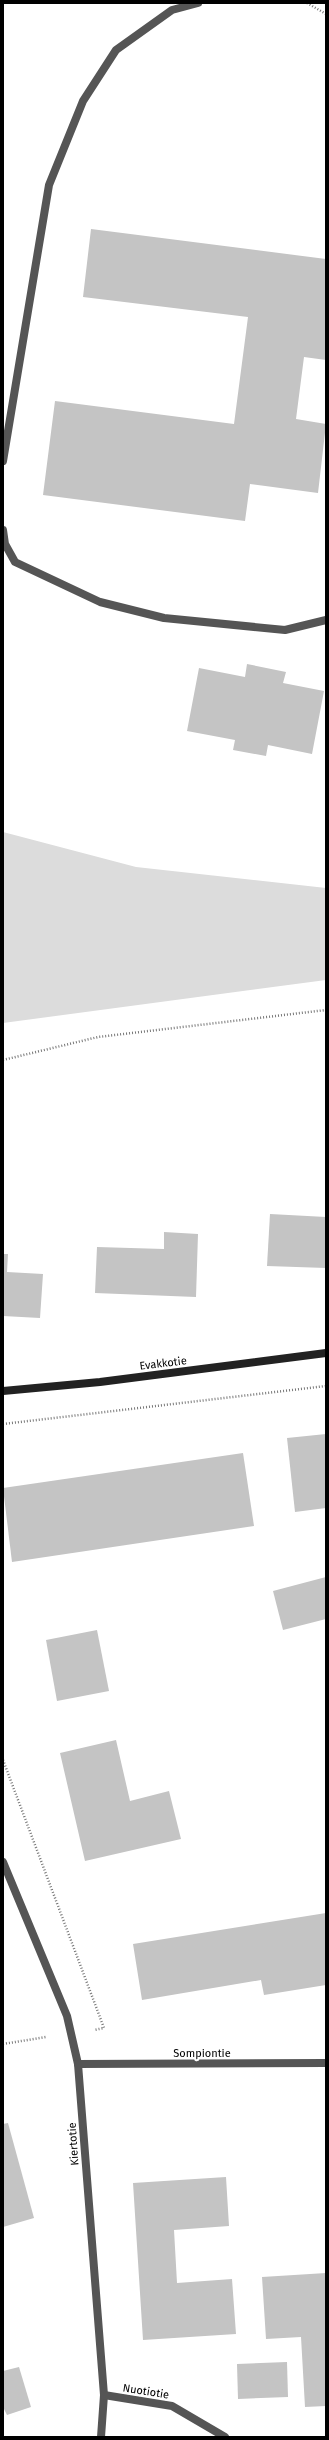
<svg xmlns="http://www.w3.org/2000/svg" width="329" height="2440" font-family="'Fira Sans',sans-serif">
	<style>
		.green { fill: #dcdcdc }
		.building { fill: #c4c4c4 }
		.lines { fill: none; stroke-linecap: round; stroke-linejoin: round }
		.path { stroke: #777; stroke-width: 2.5; stroke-dasharray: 1 2; stroke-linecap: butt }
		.street { stroke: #555; stroke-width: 8 }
		.secondary { stroke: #222; stroke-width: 8 }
		.labels { text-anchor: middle; stroke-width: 4; stroke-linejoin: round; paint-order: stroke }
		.street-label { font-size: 11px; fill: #000; stroke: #fff }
	</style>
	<rect width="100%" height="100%" fill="#fff"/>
	<polygon class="green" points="3,832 136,867 326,888 326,980 3,1023"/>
	<g class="building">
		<polygon points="91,229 326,259 326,360 304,357 296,419 326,424 318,493 250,484 245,521 43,495 55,401 234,424 248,317 83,297"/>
		<polygon points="247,664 286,672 283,683 324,691 312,754 268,745 266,756 233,750 235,740 187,731 199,668 245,677"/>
		<polygon points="270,1214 326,1217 326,1268 267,1266"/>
		<polygon points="164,1232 198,1234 196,1297 95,1293 97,1247 164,1249"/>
		<polygon points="3,1254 8,1254 7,1272 43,1274 40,1318 3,1316"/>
		<polygon points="326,1434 326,1508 295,1512 287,1438"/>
		<polygon points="243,1453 254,1526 12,1562 3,1488"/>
		<polygon points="326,1577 326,1619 283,1630 273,1591"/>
		<polygon points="97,1630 109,1691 57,1701 46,1640"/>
		<polygon points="116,1740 130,1801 169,1791 181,1839 85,1861 60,1753"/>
		<polygon points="326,1913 326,1985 264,1995 261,1980 142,2000 133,1944"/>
		<polygon points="8,2123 34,2218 3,2227 3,2124"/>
		<polygon points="226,2177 229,2226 174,2230 177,2283 232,2279 236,2334 143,2340 133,2183"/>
		<polygon points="326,2273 326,2406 305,2407 301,2337 266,2339 262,2277"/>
		<polygon points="287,2362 288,2397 238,2399 237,2364"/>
		<polygon points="19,2367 31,2407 7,2415 3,2407 3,2371"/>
	</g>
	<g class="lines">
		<g class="path">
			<polyline points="307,3 326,14"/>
			<polyline points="3,1060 98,1037 326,1010"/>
			<polyline points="3,1424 326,1386"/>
			<polyline points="3,1760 104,2028 94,2030"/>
			<polyline points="3,2044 46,2037"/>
		</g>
		<g class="street">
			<polyline points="3,461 49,185 83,101 116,50 172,10 198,3"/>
			<polyline points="3,530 5,544 15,562 100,602 164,618 285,630 326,620"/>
			<polyline points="3,1862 67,2016 78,2064 104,2395 101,2437"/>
			<polyline points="78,2064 326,2063"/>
			<polyline points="104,2395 172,2406 225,2437"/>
		</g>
		<polyline class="secondary" points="3,1391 100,1382 326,1353"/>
	</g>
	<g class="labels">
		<g class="street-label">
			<text transform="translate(163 1363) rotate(-7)" y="4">Evakkotie</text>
			<text x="202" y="2057">Sompiontie</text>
			<text transform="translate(73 2144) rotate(-94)" y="4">Kiertotie</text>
			<text transform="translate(146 2391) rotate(9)" y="4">Nuotiotie</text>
		</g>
	</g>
	<rect width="329" height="2440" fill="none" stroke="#000000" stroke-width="8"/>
</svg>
